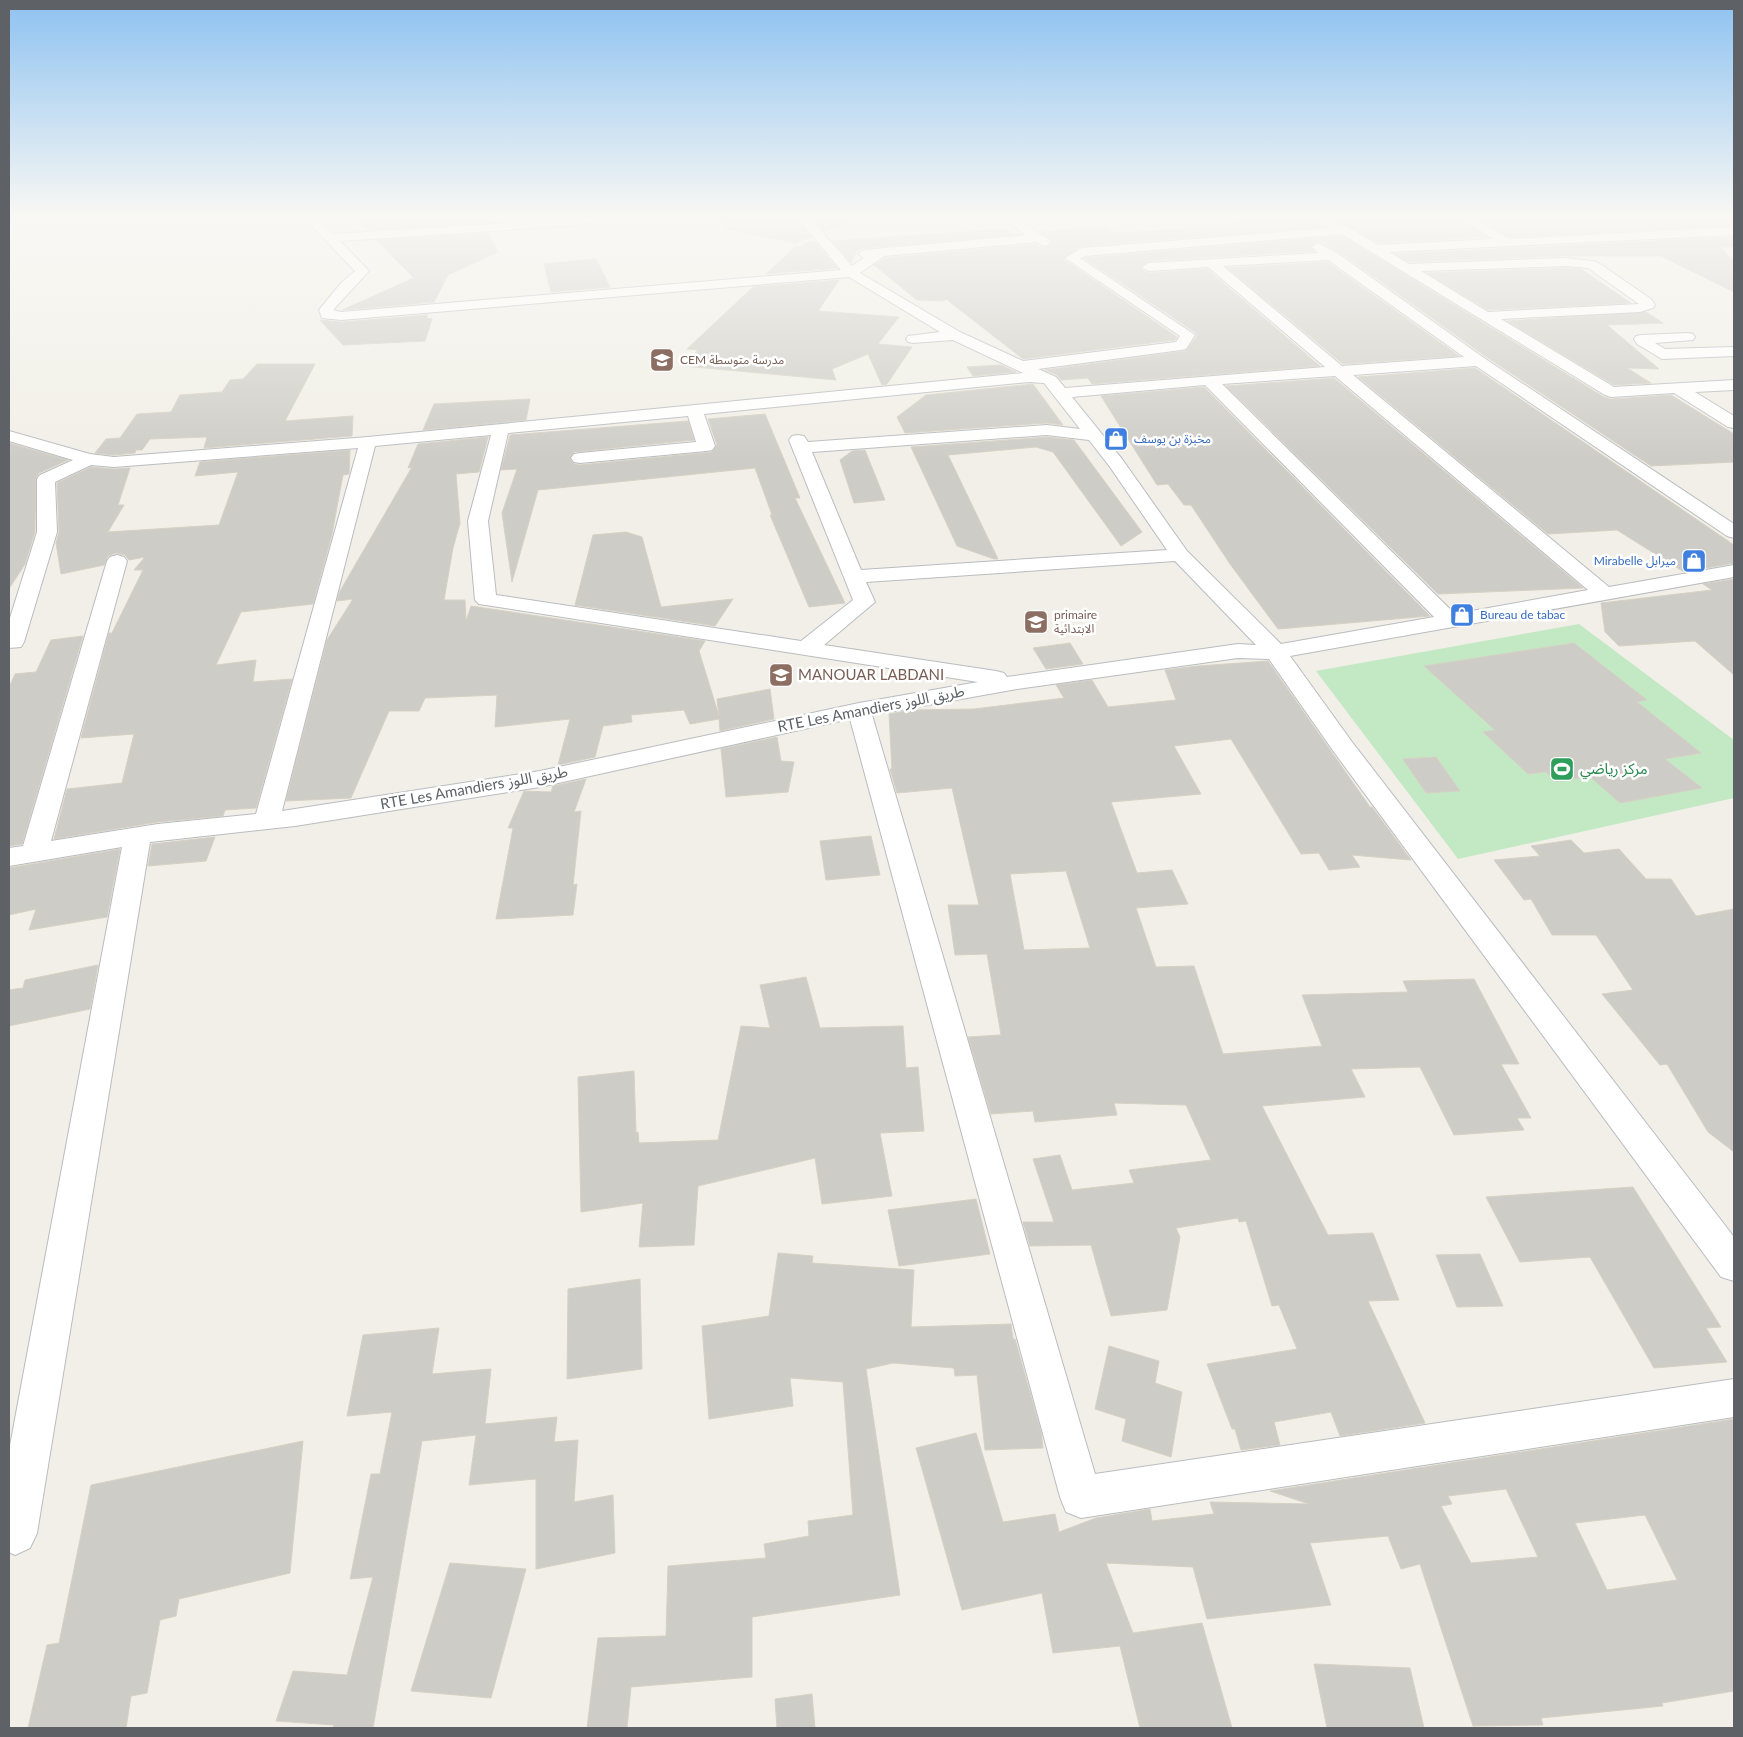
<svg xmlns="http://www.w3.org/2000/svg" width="1743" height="1737" font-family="Lato,'Noto Sans Arabic',sans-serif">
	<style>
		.green { fill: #c3e9c4 }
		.building { fill: #ceccc6; stroke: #d6d1c4; fill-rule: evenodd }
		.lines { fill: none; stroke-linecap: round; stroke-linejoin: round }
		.minor-casing { stroke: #b9bcc0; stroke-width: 2 }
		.minor { fill: #fff; fill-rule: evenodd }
		.labels { text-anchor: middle; stroke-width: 5; stroke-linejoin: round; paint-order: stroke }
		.far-education-label { font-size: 12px; fill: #785e54; stroke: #fff; text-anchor: start }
		.far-shop-label { font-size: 12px; fill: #366cbe; stroke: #fff; text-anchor: start }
		.education-label { font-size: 15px; fill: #785e54; stroke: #fff; text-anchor: start }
		.street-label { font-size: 15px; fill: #5e6267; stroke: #fff }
		.leisure-label { font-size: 15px; fill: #27864d; stroke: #fff; text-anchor: start }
	</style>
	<rect width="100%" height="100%" fill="#f1efe7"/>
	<polygon class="green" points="1579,624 1734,740 1734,798 1458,859 1316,671"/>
	<g class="building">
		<polygon points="437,217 479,217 482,223 366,230 358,223"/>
		<polygon points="726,217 795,217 811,237 795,243 725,229"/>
		<polygon points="812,217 857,217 857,218 824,232"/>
		<polygon points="1332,217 1455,217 1487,237 1378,243"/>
		<polygon points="1476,217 1734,217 1734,225 1509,237"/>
		<polygon points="1321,219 1318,223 1324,227 1081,246 1063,259 1177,337 1175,340 1023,359 946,299 944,301 917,300 874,265 885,258 1036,244 1043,248 1048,247 1052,241 1040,232 1107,226 1116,233 1185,229 1182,225"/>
		<polygon points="1005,229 1011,234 1021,234 864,248 857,251 851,262 832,241"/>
		<polygon points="488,233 498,252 448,275 434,302 342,310 414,278 376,240"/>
		<polygon points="1342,236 1604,397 1611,399 1671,395 1734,434 1734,462 1651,466 1485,356 1338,251 1319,241 1310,247 1314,251 1149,261 1140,268 1149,273 1207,269 1320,366 1092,384 1088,378 1061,380 1057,375 1045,370 1186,351 1197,336 1196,333 1084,258"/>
		<polygon points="1734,237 1734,247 1721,247 1734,262 1734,292 1661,256 1561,256 1409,262 1395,254"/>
		<polygon points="815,242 837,268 766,274 795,247 804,246 804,243"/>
		<polygon points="596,259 610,287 551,292 544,264"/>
		<polygon points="1327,262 1459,356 1343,364 1228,268"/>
		<polygon points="1566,268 1581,269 1631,303 1488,310 1427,273"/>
		<polygon points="839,280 818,311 899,317 878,344 912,347 887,384 882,385 868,354 832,369 836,380 683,366 698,350 687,349 753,287"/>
		<polygon points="1646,312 1663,323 1607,325 1659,369 1627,368 1651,383 1614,385 1507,321"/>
		<polygon points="428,315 426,318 432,319 425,341 343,345 320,320 341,322"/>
		<polygon points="257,364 315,364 285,421 353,416 352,436 204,448 207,437 150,439 142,450 136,450 135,453 114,455 95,453 106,439 120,438 137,414 171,412 180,395 222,392 230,380 243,379"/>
		<polygon points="1001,365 1016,372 973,376 967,367"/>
		<polygon points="1475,368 1734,545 1734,563 1684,572 1617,530 1548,534 1358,377"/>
		<polygon points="1334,378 1583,588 1438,594 1226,386"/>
		<polygon points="1033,384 1063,425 1047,423 905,433 897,417 926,395"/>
		<polygon points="1204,387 1430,616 1278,629 1230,564 1191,505 1184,505 1168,484 1157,485 1101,396"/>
		<polygon points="530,399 526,420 423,430 434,404"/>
		<polygon points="765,414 800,498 795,498 845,603 809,607 770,515 772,515 755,468 538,490 512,582 502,513 517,469 501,470 510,435 688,421 694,440 574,452 570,459 574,464 580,465 712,452 717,445 708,419"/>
		<polygon points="488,437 479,472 456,474 460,523 453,548 444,600 465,600 466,621 471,606 705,641 699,651 719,716 717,699 770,689 774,719 720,731 719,719 690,724 684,710 631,715 632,722 603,726 595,757 558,765 570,719 495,727 497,695 425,698 419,711 389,711 351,798 286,801 327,640 353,599 337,601 340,591 412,467 408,468 418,444"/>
		<polygon points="1047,437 1074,440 1142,532 1121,546 1053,452 1036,447 948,455 998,559 994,559 957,546 911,447"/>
		<polygon points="9,443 68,460 39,473 36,478 35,532 25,564 9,589"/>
		<polygon points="350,450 349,474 343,475 332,534 313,604 241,612 216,665 256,660 253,682 292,679 256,808 225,810 223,816 158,822 54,839 67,789 122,783 134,734 81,738 109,633 112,633 143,570 134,570 145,557 129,560 125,555 116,553 108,556 104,565 61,574 56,543 59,532 57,483 91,467 114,469 130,468 118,505 124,505 108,532 219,525 238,472 195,476 200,462"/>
		<polygon points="865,450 885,500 854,503 840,460 852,451"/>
		<polygon points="626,532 642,537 661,607 733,599 715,626 575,605 593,535"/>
		<polygon points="1734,579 1734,675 1695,641 1619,646 1605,632 1601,603 1712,590 1703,584"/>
		<polygon points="83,636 22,844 9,846 9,688 15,674 36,672 51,640"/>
		<polygon points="1070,643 1083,664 1046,669 1033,648"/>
		<polygon points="1574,643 1647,700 1637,702 1701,753 1665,759 1702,788 1620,803 1589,776 1557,782 1546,772 1528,774 1483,732 1495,730 1424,666"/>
		<path d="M1268,661L1370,807H1372L1411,860L1352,855L1360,867L1329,870L1319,853L1301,854L1231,739L1174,746L1201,794L1111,802L1137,873L1172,870L1188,904L1136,908L1156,967L1194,966L1223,1054L1322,1046L1302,995L1408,992L1403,981L1474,979L1519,1064H1501L1531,1118H1517L1524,1130L1454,1135L1420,1067L1351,1069L1365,1097L1262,1106L1328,1235L1373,1233L1399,1300L1368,1301L1425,1423L1340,1436L1331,1412L1274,1422L1280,1445L1241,1450L1235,1429H1232L1207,1364L1297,1349L1279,1305L1272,1306L1246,1221L1239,1222L1238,1218L1176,1228L1180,1237L1167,1310L1111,1316L1091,1245L1030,1246L1023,1222H1054L1033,1159L1060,1155L1072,1190L1134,1183L1129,1170L1211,1160L1186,1105L1114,1103L1117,1115L1035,1122L1033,1111L991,1114L968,1037L1001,1035L987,954L955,955L948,905H979L952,788L897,793L890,769H892L889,714L911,710L974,709L1064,698L1056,685L1092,680L1108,707L1176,700L1165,670L1198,666ZM1066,871L1090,948L1024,950L1010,874Z"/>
		<polygon points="777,737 781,761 794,762 788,792 726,797 721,749"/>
		<polygon points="1436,757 1460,791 1426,793 1403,759"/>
		<polygon points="586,779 574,812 581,811 573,885 577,884 573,915 496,919 513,828 508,828 524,791 551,792 553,786"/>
		<polygon points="871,836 880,875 826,880 820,841"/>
		<polygon points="215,837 206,861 148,866 152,844"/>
		<polygon points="1571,840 1584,853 1619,849 1646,879 1671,879 1696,916 1734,909 1734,1152 1708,1132 1667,1064 1660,1065 1602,994 1633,990 1596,935 1552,935 1531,899 1524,900 1494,860 1540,856 1531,846"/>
		<polygon points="120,849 107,917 29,930 36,909 9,915 9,868"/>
		<polygon points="98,965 90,1009 9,1026 9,990 23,988 25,980"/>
		<polygon points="806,977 820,1028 903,1026 906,1068 918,1067 924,1131 880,1133 892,1196 822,1204 815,1158 698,1186 694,1245 639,1247 643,1203 581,1212 578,1077 634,1071 636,1133 638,1132 639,1143 718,1140 741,1026 770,1028 760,985"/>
		<polygon points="1633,1187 1721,1327 1706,1328 1727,1362 1654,1368 1590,1257 1520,1262 1486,1197"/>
		<polygon points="976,1199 990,1254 899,1266 888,1210"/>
		<polygon points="778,1253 813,1256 812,1263 914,1270 911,1327 1011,1324 1013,1339 1015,1339 1041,1432 1043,1448 985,1450 977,1375 955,1376 954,1368 893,1363 866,1369 900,1595 752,1617 752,1677 631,1687 627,1728 587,1728 598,1638 666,1636 668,1566 766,1558 764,1544 809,1536 808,1521 853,1515 843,1382 790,1378 793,1406 709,1419 702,1326 769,1316"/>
		<polygon points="1480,1254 1503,1306 1457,1307 1436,1255"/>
		<polygon points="640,1279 642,1369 567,1379 568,1289"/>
		<polygon points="439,1328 432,1374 491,1369 485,1424 557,1417 554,1442 578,1440 574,1502 613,1495 615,1553 536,1569 536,1479 469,1485 476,1435 422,1441 373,1728 333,1728 334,1725 276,1721 293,1671 347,1675 373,1577 350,1579 371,1474 380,1474 392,1412 347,1416 363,1335"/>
		<polygon points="1109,1346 1159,1361 1155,1383 1182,1392 1171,1457 1122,1441 1126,1419 1095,1409"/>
		<path d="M1734,1419V1691L1662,1703L1663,1706L1541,1718L1543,1725L1473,1726L1420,1564L1401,1569L1388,1536L1310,1543L1331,1605L1207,1619L1193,1567L1106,1563L1133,1633L1202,1623L1232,1728H1140L1120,1646L1053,1653L1042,1593L962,1610L916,1448L976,1433L1003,1522L1055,1514L1059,1532L1096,1518L1150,1509L1152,1521L1214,1514L1210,1502L1309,1504L1270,1491ZM1506,1489L1538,1557L1471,1563L1441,1506L1452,1504L1448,1496ZM1645,1515L1677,1580L1607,1590L1575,1523Z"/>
		<polygon points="303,1441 290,1573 179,1599 176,1616 160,1620 147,1693 131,1696 126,1728 28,1728 47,1645 59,1643 91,1485"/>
		<polygon points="450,1563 526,1569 491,1698 411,1691"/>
		<polygon points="1314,1664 1410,1668 1424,1728 1327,1728"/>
		<polygon points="812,1694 815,1728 777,1728 775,1699"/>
	</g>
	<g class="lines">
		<defs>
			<g id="minor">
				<path d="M303,217H316L333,234L603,217L601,220L580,225L340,241L369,271L333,310L341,312L841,270L797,217H809L852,266L864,258L858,254L864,250L1026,235L1000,217H1014L1048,239L1050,242L1048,245L1044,246L1036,242L884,256L860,273L960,332L1023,361L1176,342L1180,336L1065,258L1082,248L1330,228L1320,222L1326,218L1353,230L1378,245L1493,239L1457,217H1472L1509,239L1734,227V235L1389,252L1409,264L1566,258L1592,261L1597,262L1651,299L1655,305L1653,308L1640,312L1501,319L1614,387L1734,380V390L1695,392L1734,416V428L1728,427L1674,393L1611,397L1605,395L1342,234L1085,256L1080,258L1195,335L1186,349L1181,350L1038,369L1056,377L1065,388L1325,367L1208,267L1149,271L1142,267L1149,263L1318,253L1312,247L1318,243L1337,253L1484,358L1734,524V538L1727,536L1476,366L1353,375L1609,587L1734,565V577L1290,656L1352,742L1734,1237V1281L1721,1277L1334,752L1269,659L1238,658L1017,689L872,715L1095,1474L1734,1379V1417L1081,1518L1066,1512L1060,1497L850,719L540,787L295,826L150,842L37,1533L30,1548L15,1555L9,1552V1451L122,847L9,866V848L23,846L107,561L110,557L117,555L124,557L127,561L51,841L158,824L256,814L358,448L114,467L91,465L55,482L57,532L24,642L21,647L9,648V621L37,532V479L40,475L73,460L9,441V431L90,454L114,457L368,437L1023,373L953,340L913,343L908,342L906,339L908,336L940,332L849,277L341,320L322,318L319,310L341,283L355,271ZM1328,260L1464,357L1342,366L1223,266ZM1566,266L1588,268L1639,304L1488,312L1421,271ZM1335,376L1588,590L1455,614L1222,384ZM1029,382L1044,383L1080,429L1047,425L808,442L804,436L798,435L792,436L789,440L853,600L801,641L496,595L488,521L508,433L688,416L696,442L580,453L574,454L571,458L574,462L580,463L706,451L712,450L715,446L704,414ZM1205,385L1434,617L1281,644L1187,551L1122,459L1072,397ZM491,435L468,521L475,600L479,604L978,682L859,703L540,771L282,811L375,446ZM1047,435L1089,440L1110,467L1167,550L861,570L812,452ZM1175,561L1256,645L1238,644L1007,677L1004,673L996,671L824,645L875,602L866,582Z"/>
				<polygon points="1688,333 1693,334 1695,337 1693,340 1655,343 1665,349 1734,347 1734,356 1662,359 1637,344 1634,339 1636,336 1641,335"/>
			</g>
		</defs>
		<use href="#minor" class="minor-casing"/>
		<use href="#minor" class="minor"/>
	</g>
	<linearGradient id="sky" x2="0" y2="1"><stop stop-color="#8ec2f1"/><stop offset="0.47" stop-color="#f9f8f4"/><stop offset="1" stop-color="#f9f8f4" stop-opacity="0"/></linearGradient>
	<rect width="1743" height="460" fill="url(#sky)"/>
	<defs>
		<symbol id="school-square" viewBox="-11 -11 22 22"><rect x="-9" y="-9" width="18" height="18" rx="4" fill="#8d6e63" stroke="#fff"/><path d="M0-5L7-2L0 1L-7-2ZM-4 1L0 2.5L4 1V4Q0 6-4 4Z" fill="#fff"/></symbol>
		<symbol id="shop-square" viewBox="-11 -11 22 22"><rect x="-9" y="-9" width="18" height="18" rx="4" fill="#3f7fe0" stroke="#fff"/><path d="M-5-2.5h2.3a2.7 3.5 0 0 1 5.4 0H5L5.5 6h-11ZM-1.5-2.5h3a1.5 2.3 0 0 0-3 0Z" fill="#fff"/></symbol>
		<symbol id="stadium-square" viewBox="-11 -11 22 22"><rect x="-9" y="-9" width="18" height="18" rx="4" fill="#2e9e5b" stroke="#fff"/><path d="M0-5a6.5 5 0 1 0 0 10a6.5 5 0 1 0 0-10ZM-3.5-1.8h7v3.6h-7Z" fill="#fff"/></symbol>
	</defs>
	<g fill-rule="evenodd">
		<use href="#school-square" x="648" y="346" width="28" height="28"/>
		<use href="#shop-square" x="1102" y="425" width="28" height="28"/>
		<use href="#shop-square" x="1680" y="547" width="28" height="28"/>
		<use href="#shop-square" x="1448" y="601" width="28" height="28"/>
		<use href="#school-square" x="1022" y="608" width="28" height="28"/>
		<use href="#school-square" x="767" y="661" width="28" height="28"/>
		<use href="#stadium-square" x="1548" y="755" width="28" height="28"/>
	</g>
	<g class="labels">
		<g class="far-education-label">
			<text x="680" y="364">CEM مدرسة متوسطة</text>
			<text x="1054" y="619">primaire<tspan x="1054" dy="14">الابتدائية</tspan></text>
		</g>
		<g class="far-shop-label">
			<text x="1134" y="443">مخبزة بن یوسف</text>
			<text x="1676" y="565" text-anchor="end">Mirabelle ميرابل</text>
			<text x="1480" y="619">Bureau de tabac</text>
		</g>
		<g class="education-label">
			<text x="798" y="680">MANOUAR LABDANI</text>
		</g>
		<g class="street-label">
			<text transform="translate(871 709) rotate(-11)" y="5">RTE Les Amandiers طريق اللوز</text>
			<text transform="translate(474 788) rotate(-10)" y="5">RTE Les Amandiers طريق اللوز</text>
		</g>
		<g class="leisure-label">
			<text x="1580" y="774">مركز رياضي</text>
		</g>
	</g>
	<rect width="1743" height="1737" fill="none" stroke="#5e6267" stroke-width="20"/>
</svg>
